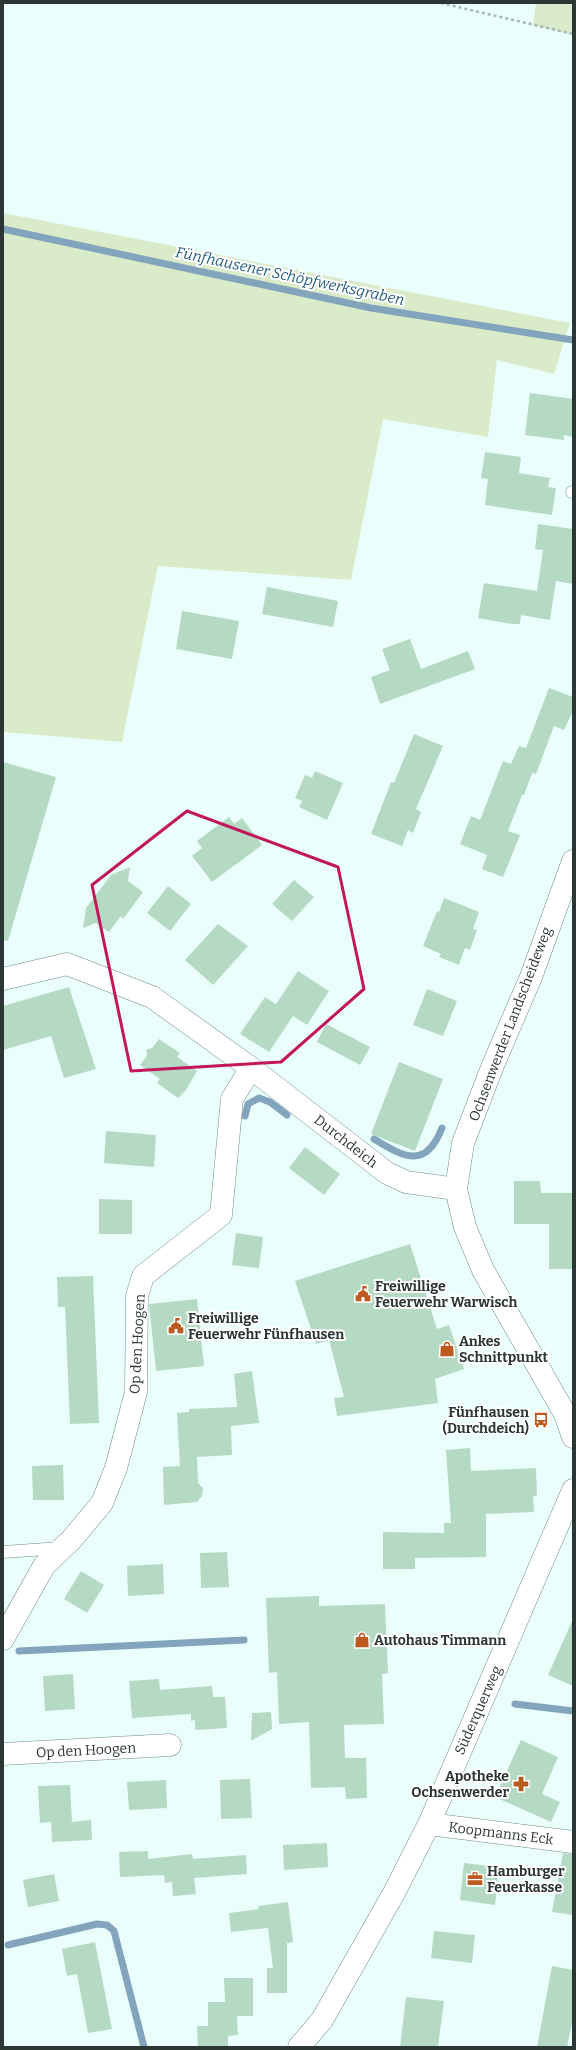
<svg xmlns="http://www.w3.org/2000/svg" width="576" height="2050" font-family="Bitter,serif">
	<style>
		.green { fill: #d9ebc8 }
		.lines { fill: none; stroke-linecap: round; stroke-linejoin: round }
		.stream { stroke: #83a4bd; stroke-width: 7 }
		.building { fill: #b5dac3 }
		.lane-casing { stroke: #728986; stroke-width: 13 }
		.street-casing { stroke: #728986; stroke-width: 23 }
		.secondary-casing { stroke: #728986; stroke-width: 23 }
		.path { stroke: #a6b7b4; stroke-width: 2.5; stroke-dasharray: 3 3; stroke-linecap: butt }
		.lane { stroke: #fff; stroke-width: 12 }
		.street { stroke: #fff; stroke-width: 22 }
		.secondary { stroke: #fff; stroke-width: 22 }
		.marked { fill: none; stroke: #c2185b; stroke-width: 3; stroke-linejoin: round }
		.labels { text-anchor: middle; stroke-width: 4; stroke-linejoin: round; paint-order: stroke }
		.street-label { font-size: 14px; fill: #2c3635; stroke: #fff }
		.poi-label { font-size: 14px; font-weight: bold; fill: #2c3635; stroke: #fff; text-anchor: start }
		.water-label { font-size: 15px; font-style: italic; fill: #265d80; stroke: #fff }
	</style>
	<rect width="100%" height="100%" fill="#eafffb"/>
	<g class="green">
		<polygon points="536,3 573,3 573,35 533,25"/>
		<polygon points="3,213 570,323 554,374 497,360 488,437 383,419 351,580 158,566 122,742 3,732"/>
	</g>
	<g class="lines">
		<g class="stream">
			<polyline points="3,229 371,308 573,340"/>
			<polyline points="245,1116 248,1104 259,1098 270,1102 287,1115"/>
			<path d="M374,1139C405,1158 426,1169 442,1128"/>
			<polyline points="19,1651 244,1640"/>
			<polyline points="515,1704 573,1711"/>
			<polyline points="8,1945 97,1924 107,1925 114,1931 144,2047"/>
		</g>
	</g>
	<g class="building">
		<polygon points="530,393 573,399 573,437 564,435 564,440 525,435"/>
		<polygon points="485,452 521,457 519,473 550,478 548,487 556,488 552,515 485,505 488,479 481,478"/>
		<polygon points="538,524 573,529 573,584 556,581 550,620 521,615 520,624 512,624 478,618 484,583 537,591 543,550 535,549"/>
		<polygon points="267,587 338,601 333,627 262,614"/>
		<polygon points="182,611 239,621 232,659 176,649"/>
		<polygon points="410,639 421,669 468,651 475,669 380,704 371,677 390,670 382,649"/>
		<polygon points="549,688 573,697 573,711 564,730 554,726 536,774 532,773 524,795 522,795 508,831 520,835 503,877 482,869 487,855 460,844 471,816 480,820 503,761 511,764 519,746 526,748"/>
		<polygon points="414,734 443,746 416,809 421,812 413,833 408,830 402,846 371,834 391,782 394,783"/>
		<polygon points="3,762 56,777 8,941 3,940"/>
		<polygon points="315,771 343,783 327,820 299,807 302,801 295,798 305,775 312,778"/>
		<polygon points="229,817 234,824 242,818 262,845 212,882 192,856 202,848 197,841"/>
		<polygon points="130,867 128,881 143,892 123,919 121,916 109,932 96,923 83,928 86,908 111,875"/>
		<polygon points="294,880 314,897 292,921 272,904"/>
		<polygon points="168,886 191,904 170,931 147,913"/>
		<polygon points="444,898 479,912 473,929 477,930 470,950 465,948 459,965 439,957 441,954 423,946 437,911 439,912"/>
		<polygon points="218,924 248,946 213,985 185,960"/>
		<polygon points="298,971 329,991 307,1025 293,1016 269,1052 240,1034 265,997 276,1004"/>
		<polygon points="69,987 96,1069 64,1078 51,1036 3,1050 3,1006"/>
		<polygon points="427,989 457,1001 443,1036 413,1025"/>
		<polygon points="326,1024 370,1047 360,1065 317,1042"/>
		<polygon points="159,1039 180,1053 177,1057 197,1071 186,1090 178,1098 157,1083 160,1079 140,1065 147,1056 146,1050 152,1048"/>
		<polygon points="399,1062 443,1079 415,1151 371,1134"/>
		<polygon points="106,1131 156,1135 154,1167 104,1163"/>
		<polygon points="305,1147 340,1174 324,1195 289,1168"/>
		<polygon points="514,1181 540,1181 541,1193 573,1193 573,1269 549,1269 549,1224 514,1224"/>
		<polygon points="99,1199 132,1200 132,1234 99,1234"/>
		<polygon points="236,1233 263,1237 259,1268 232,1265"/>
		<polygon points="410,1244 437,1329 449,1325 464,1369 435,1379 438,1403 337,1416 334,1398 344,1397 329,1340 316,1344 295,1281"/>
		<polygon points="93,1276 99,1423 70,1424 65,1307 58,1307 57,1277"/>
		<polygon points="197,1299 204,1366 156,1371 149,1304"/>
		<polygon points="252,1371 259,1423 231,1426 232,1455 197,1457 198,1483 203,1488 202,1496 197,1502 164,1505 163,1467 180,1466 177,1413 189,1412 189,1409 237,1407 234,1374"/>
		<polygon points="470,1448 471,1471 536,1468 537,1496 533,1496 534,1512 486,1514 486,1557 415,1558 415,1569 383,1569 383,1532 444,1533 444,1523 451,1523 446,1450"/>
		<polygon points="63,1465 64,1500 33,1500 32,1466"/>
		<polygon points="227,1552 229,1587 201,1588 200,1553"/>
		<polygon points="163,1564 164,1594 128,1596 127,1566"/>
		<polygon points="81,1571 104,1585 87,1613 64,1599"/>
		<polygon points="319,1596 319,1606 385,1604 388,1673 382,1674 384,1724 344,1725 345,1758 366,1758 367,1798 346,1799 345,1787 311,1788 309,1722 279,1724 277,1672 269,1673 266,1598"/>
		<polygon points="573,1619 573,1686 548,1675"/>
		<polygon points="73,1674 75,1709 45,1711 43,1676"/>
		<polygon points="159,1679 160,1690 212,1686 213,1697 225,1697 227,1728 195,1730 195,1720 191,1721 191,1714 132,1718 129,1681"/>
		<polygon points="271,1712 272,1729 251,1741 252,1713"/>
		<polygon points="521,1740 558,1757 542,1794 560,1802 551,1822 495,1797"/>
		<polygon points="250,1779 252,1818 221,1819 220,1780"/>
		<polygon points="166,1780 167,1808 129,1810 127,1782"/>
		<polygon points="70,1785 72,1822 91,1820 92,1840 52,1842 51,1822 40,1823 38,1786"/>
		<polygon points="327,1843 328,1867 284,1870 283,1845"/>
		<polygon points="148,1851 148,1859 192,1854 193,1859 246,1855 247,1874 194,1878 196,1894 173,1896 172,1882 165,1883 164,1875 120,1877 119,1852"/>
		<polygon points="563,1853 573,1854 573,1915 552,1912"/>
		<polygon points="464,1863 499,1867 495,1905 460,1900"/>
		<polygon points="54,1874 59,1901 28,1907 23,1880"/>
		<polygon points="288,1902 293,1942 287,1943 287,1993 267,1993 267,1968 273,1968 268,1928 231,1932 229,1913 259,1909 258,1906"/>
		<polygon points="434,1931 475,1935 472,1963 431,1958"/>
		<polygon points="95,1942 112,2029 88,2033 77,1974 67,1976 62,1949"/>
		<polygon points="552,1966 573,1970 573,2019 567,2047 537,2047"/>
		<polygon points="224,1978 253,1978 253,2016 237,2016 238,2035 228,2036 228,2047 198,2047 197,2026 208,2026 208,2002 225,2002"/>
		<polygon points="406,1997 444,2001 438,2047 400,2047"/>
	</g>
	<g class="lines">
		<defs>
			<g id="lane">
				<polyline points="572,492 573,492"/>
				<polyline points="3,1552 61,1548"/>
			</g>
			<g id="street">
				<polyline points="3,1639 44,1566 72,1539 102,1503 116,1468 136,1392 137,1296 143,1276 221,1215 232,1099 251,1068"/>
				<polyline points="3,1754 170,1745"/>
				<polyline points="429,1824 573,1842"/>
			</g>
			<g id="secondary">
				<polyline points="573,861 531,977 493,1065 463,1143 456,1189 465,1227 483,1270 565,1414 573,1437"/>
				<polyline points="3,979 67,964 152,997 251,1068 387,1173 406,1182 456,1189"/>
				<polyline points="299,2047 322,2020 395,1891 429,1824 573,1490"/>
			</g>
		</defs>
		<use href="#lane" class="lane-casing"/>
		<use href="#street" class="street-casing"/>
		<use href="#secondary" class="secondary-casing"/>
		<polyline class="path" points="441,3 573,34"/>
		<use href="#lane" class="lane"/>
		<use href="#street" class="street"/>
		<use href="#secondary" class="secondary"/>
	</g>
	<path class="marked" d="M187,811L338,867L364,989L281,1062L131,1071L92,885Z"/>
	<defs>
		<symbol id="civic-bare" viewBox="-9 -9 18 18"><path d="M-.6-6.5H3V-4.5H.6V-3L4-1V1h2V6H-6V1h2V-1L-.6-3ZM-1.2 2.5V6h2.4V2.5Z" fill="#bc5a1f" stroke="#fff" stroke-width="2.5" paint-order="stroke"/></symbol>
		<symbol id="shop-bare" viewBox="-9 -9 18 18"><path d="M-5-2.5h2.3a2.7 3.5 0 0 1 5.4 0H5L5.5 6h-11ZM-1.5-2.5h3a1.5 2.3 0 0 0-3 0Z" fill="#bc5a1f" stroke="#fff" stroke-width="2.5" paint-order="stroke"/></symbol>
		<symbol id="bus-bare" viewBox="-9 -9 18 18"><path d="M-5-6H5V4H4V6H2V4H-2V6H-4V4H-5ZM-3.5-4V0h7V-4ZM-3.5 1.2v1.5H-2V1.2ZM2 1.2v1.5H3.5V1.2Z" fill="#bc5a1f" stroke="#fff" stroke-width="2.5" paint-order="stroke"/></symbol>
		<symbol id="pharmacy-bare" viewBox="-9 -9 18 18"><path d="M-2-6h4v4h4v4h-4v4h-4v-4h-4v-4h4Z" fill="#bc5a1f" stroke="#fff" stroke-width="2.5" paint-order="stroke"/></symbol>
		<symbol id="office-bare" viewBox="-9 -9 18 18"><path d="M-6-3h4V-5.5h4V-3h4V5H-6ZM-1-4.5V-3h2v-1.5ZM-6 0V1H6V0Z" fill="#bc5a1f" stroke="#fff" stroke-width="2.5" paint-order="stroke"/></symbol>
	</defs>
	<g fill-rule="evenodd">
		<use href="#civic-bare" x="352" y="1283" width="22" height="22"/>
		<use href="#civic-bare" x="165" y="1315" width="22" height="22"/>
		<use href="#shop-bare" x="436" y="1338" width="22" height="22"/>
		<use href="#bus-bare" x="530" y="1409" width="22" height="22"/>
		<use href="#shop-bare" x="351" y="1629" width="22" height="22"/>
		<use href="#pharmacy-bare" x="510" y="1773" width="22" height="22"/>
		<use href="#office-bare" x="464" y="1868" width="22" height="22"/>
	</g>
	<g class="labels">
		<g class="street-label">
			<text transform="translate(510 1024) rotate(-69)" y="5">Ochsenwerder Landscheideweg</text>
			<text transform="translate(346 1141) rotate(38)" y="5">Durchdeich</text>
			<text transform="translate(137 1344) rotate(-87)" y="5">Op den Hoogen</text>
			<text transform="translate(478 1710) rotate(-66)" y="5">Süderquerweg</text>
			<text transform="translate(86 1750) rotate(-3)" y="5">Op den Hoogen</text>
			<text transform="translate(501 1833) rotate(7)" y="5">Koopmanns Eck</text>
		</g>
		<g class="poi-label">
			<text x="375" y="1291">Freiwillige<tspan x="375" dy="16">Feuerwehr Warwisch</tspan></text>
			<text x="188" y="1323">Freiwillige<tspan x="188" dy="16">Feuerwehr Fünfhausen</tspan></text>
			<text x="459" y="1346">Ankes<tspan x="459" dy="16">Schnittpunkt</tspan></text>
			<text x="529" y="1417" text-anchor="end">Fünfhausen<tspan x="529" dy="16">(Durchdeich)</tspan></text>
			<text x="374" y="1645">Autohaus Timmann</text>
			<text x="509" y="1781" text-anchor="end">Apotheke<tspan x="509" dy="16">Ochsenwerder</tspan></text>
			<text x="487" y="1876">Hamburger<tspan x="487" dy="16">Feuerkasse</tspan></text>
		</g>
		<g class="water-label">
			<text transform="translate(290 276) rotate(12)" y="5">Fünfhausener Schöpfwerksgraben</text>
		</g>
	</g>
	<rect width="576" height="2050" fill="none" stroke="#2c3635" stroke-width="8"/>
</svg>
